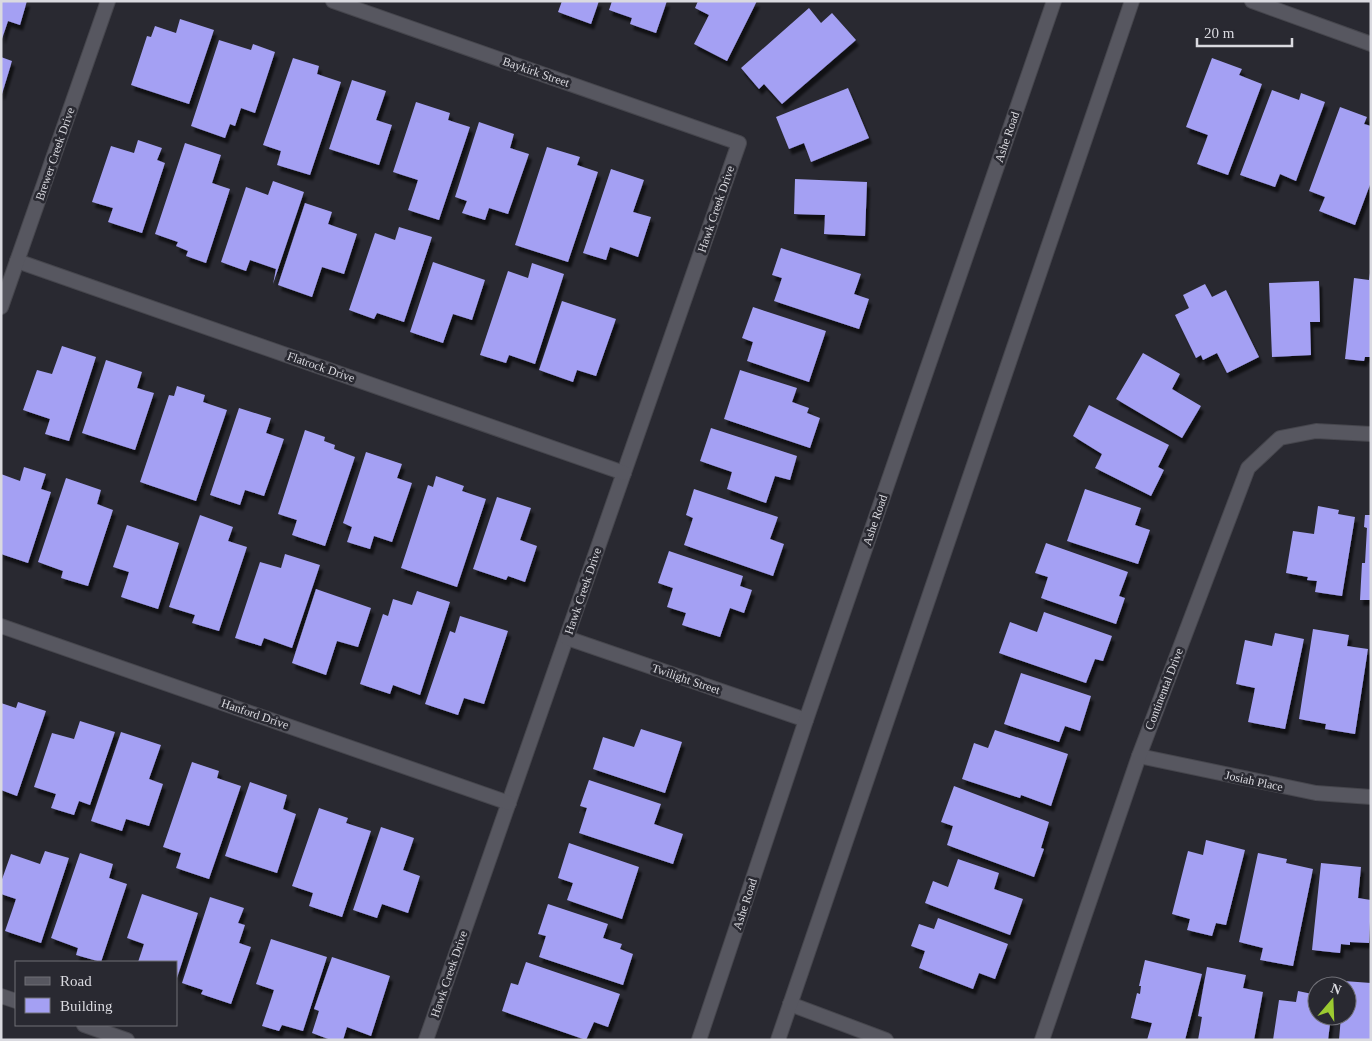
<svg xmlns="http://www.w3.org/2000/svg" width="1372" height="1041" font-family="'Times New Roman',serif">
	<style>
		.building { fill: #a4a0f3; filter: url(#shadow) }
		.lines { fill: none; stroke-linecap: round; stroke-linejoin: round }
		.minor-casing { stroke: #46464d; stroke-width: 16 }
		.tertiary-casing { stroke: #46464d; stroke-width: 16 }
		.minor { stroke: #575760; stroke-width: 14 }
		.tertiary { stroke: #575760; stroke-width: 14 }
		.labels { text-anchor: middle; stroke-width: 5; stroke-linejoin: round; paint-order: stroke }
		.street-label { font-size: 12px; fill: #dadae0; stroke: #292931 }
	</style>
	<defs>
		<filter id="shadow"><feDropShadow dx="3" dy="5.5" stdDeviation="1" flood-color="#0009"/></filter>
	</defs>
	<rect width="100%" height="100%" fill="#292931"/>
	<g class="building">
		<polygon points="1,1 27,1 20,25 8,21 2,39"/>
		<polygon points="562,1 599,1 591,24 558,12"/>
		<polygon points="612,1 667,1 656,33 630,24 632,18 609,10"/>
		<polygon points="698,1 757,1 727,61 694,44 709,15 695,8"/>
		<polygon points="809,8 821,23 832,13 856,40 782,104 764,84 759,89 741,68"/>
		<polygon points="180,19 214,30 189,104 131,85 147,36 151,37 155,26 176,33"/>
		<polygon points="219,40 251,50 253,44 275,52 255,113 241,108 235,126 230,124 225,138 191,126"/>
		<polygon points="1,57 12,61 2,94 1,94"/>
		<polygon points="293,58 319,66 317,74 341,82 310,175 277,165 281,151 263,145"/>
		<polygon points="1212,58 1242,69 1239,75 1262,84 1228,175 1197,164 1208,135 1186,127"/>
		<polygon points="352,80 386,91 376,120 392,125 379,165 329,149"/>
		<polygon points="848,88 869,138 811,162 804,143 789,149 776,117"/>
		<polygon points="1272,90 1299,100 1301,93 1325,102 1296,181 1280,174 1275,187 1240,175"/>
		<polygon points="416,102 450,113 448,120 470,127 439,220 408,210 418,180 393,172"/>
		<polygon points="1340,107 1367,117 1364,124 1371,126 1371,182 1355,225 1319,211 1325,197 1309,191"/>
		<polygon points="479,122 514,134 510,148 529,154 508,214 489,208 485,220 462,213 467,201 455,197"/>
		<polygon points="138,140 162,148 157,160 165,163 142,233 108,222 113,208 92,202 111,146 134,153"/>
		<polygon points="185,143 221,155 212,183 230,189 206,263 186,256 188,251 176,246 178,242 155,234"/>
		<polygon points="547,147 580,157 577,165 598,172 568,262 515,245"/>
		<polygon points="611,169 644,180 633,212 651,217 638,257 610,247 606,260 583,253"/>
		<polygon points="795,179 867,182 865,236 824,234 825,215 794,214"/>
		<polygon points="273,181 304,192 273,284 276,269 250,260 246,271 221,262 246,187 268,195"/>
		<polygon points="305,203 332,212 328,224 357,234 344,274 322,267 312,297 278,285"/>
		<polygon points="399,227 432,237 404,322 377,313 374,319 349,310 375,233 395,240"/>
		<polygon points="781,248 861,274 854,294 869,299 859,329 774,301 782,278 772,275"/>
		<polygon points="433,262 485,280 472,320 453,314 443,343 410,332"/>
		<polygon points="532,263 564,274 535,364 509,355 506,363 480,355 508,271 528,278"/>
		<polygon points="1370,273 1371,357 1365,357 1364,361 1345,359 1354,278 1369,280"/>
		<polygon points="1319,281 1320,322 1310,322 1311,355 1272,357 1269,283"/>
		<polygon points="1205,284 1212,297 1226,290 1259,357 1227,373 1217,353 1203,360 1201,355 1196,358 1175,315 1189,308 1183,295"/>
		<polygon points="562,301 616,319 596,376 577,370 573,382 539,370"/>
		<polygon points="753,307 826,331 809,382 747,361 753,342 742,338"/>
		<polygon points="62,346 96,357 69,441 45,434 50,419 23,410 37,370 52,374"/>
		<polygon points="1143,353 1180,374 1172,389 1201,406 1182,438 1116,399"/>
		<polygon points="106,360 142,372 137,388 154,393 135,450 82,433"/>
		<polygon points="740,370 797,388 792,402 809,408 807,413 820,418 810,448 724,419"/>
		<polygon points="177,386 205,395 203,402 227,410 196,501 140,482 169,395 174,396"/>
		<polygon points="1089,405 1169,445 1158,467 1164,470 1151,496 1095,468 1102,454 1073,436"/>
		<polygon points="239,408 271,418 266,433 284,439 264,496 245,490 240,505 210,495"/>
		<polygon points="711,428 797,456 790,480 775,476 766,503 727,489 732,472 700,461"/>
		<polygon points="305,430 325,437 324,441 335,445 334,449 355,457 325,546 292,535 297,520 278,514"/>
		<polygon points="366,452 402,464 397,478 412,483 392,542 374,536 370,549 347,542 352,527 343,523"/>
		<polygon points="24,467 46,474 41,489 51,492 28,563 1,554 1,474 20,481"/>
		<polygon points="436,476 464,486 462,491 486,499 457,587 401,568 428,485 433,487"/>
		<polygon points="66,478 101,490 97,504 113,510 88,586 61,578 63,571 38,562"/>
		<polygon points="694,489 778,517 770,539 784,544 773,576 684,545 693,518 686,515"/>
		<polygon points="1085,489 1141,508 1135,525 1150,530 1138,564 1067,541"/>
		<polygon points="497,497 531,508 520,540 537,546 525,582 508,576 506,580 473,569"/>
		<polygon points="1318,506 1339,510 1338,514 1355,517 1342,596 1315,592 1317,581 1307,580 1308,577 1286,573 1293,531 1314,534"/>
		<polygon points="200,515 233,527 228,541 247,547 219,631 192,623 195,615 169,607"/>
		<polygon points="1365,515 1371,515 1371,600 1360,600 1362,563 1365,563 1367,528 1364,527"/>
		<polygon points="127,525 179,543 158,609 121,597 129,572 113,567"/>
		<polygon points="1046,543 1128,572 1119,596 1125,598 1116,624 1041,598 1048,577 1035,573"/>
		<polygon points="669,551 743,576 740,586 752,590 744,613 730,608 720,637 682,625 686,613 667,607 673,588 658,583"/>
		<polygon points="285,554 320,565 292,648 264,638 261,646 235,638 260,562 281,568"/>
		<polygon points="316,589 371,608 358,647 337,641 326,675 292,663"/>
		<polygon points="417,591 450,602 420,695 393,685 390,694 360,684 383,614 388,616 393,599 412,605"/>
		<polygon points="1044,612 1112,636 1103,661 1095,659 1086,683 999,653 1010,622 1037,632"/>
		<polygon points="460,616 508,631 484,704 464,698 458,715 425,704 450,631 455,633"/>
		<polygon points="1313,629 1349,635 1347,646 1368,649 1355,734 1325,729 1326,724 1299,719"/>
		<polygon points="1275,633 1304,639 1285,729 1248,722 1255,688 1236,684 1245,640 1272,646"/>
		<polygon points="1021,673 1091,696 1080,731 1065,726 1059,742 1004,724"/>
		<polygon points="18,702 46,711 17,796 1,790 1,703 16,708"/>
		<polygon points="80,721 115,732 90,805 79,801 74,815 51,808 56,794 34,787 52,733 74,739"/>
		<polygon points="641,729 682,742 665,793 593,769 603,737 634,747"/>
		<polygon points="995,730 1068,754 1051,806 1021,795 1020,798 962,779 974,743 988,748"/>
		<polygon points="121,732 161,745 149,779 163,784 149,826 126,819 122,831 91,821"/>
		<polygon points="192,762 219,771 217,778 241,786 209,879 176,868 181,853 163,847"/>
		<polygon points="589,780 661,804 654,824 683,834 673,864 579,833 587,808 580,806"/>
		<polygon points="250,782 287,795 283,809 296,814 277,873 225,856"/>
		<polygon points="954,786 1049,822 1041,848 1044,849 1034,877 947,845 953,826 941,822"/>
		<polygon points="319,808 348,818 346,823 371,831 342,917 309,906 313,893 292,886"/>
		<polygon points="381,827 414,838 403,870 420,876 408,913 382,904 377,918 353,910"/>
		<polygon points="1206,840 1245,850 1226,925 1216,923 1212,936 1187,930 1190,919 1172,914 1188,851 1203,855"/>
		<polygon points="569,843 639,867 622,919 567,900 573,883 558,878"/>
		<polygon points="45,851 69,858 41,943 5,931 16,899 1,894 1,882 11,854 40,864"/>
		<polygon points="80,853 113,864 109,878 127,884 101,962 76,955 78,948 51,938"/>
		<polygon points="1258,853 1287,859 1286,863 1313,869 1293,966 1260,960 1263,948 1239,942"/>
		<polygon points="958,859 999,873 994,889 1023,899 1010,935 925,903 933,881 948,887"/>
		<polygon points="1321,863 1361,867 1358,898 1371,900 1369,943 1350,942 1350,945 1341,944 1340,953 1312,950"/>
		<polygon points="142,894 198,913 177,978 176,962 138,962 144,944 127,938"/>
		<polygon points="210,897 244,908 238,923 245,925 239,943 251,947 231,1004 201,994 203,990 182,983"/>
		<polygon points="548,904 608,924 603,938 622,944 620,949 633,954 623,985 539,957 546,936 538,934"/>
		<polygon points="938,918 1008,944 995,979 979,973 973,989 919,968 925,951 911,946 919,924 934,929"/>
		<polygon points="271,939 327,957 303,1031 282,1025 279,1031 262,1026 274,990 256,984"/>
		<polygon points="332,957 390,976 371,1036 347,1027 343,1040 331,1040 312,1033 319,1011 314,1009"/>
		<polygon points="1145,960 1202,974 1185,1040 1147,1040 1152,1023 1131,1018 1137,993 1140,994 1141,986 1139,986"/>
		<polygon points="526,962 620,994 608,1027 594,1022 586,1040 502,1011 511,983 518,985"/>
		<polygon points="1207,967 1246,975 1243,988 1263,992 1254,1040 1198,1040 1202,1017 1198,1016"/>
		<polygon points="1344,981 1371,983 1371,1040 1339,1040 1341,1016 1347,1016 1347,986 1344,986"/>
		<polygon points="1298,991 1317,995 1317,1016 1331,1016 1328,1040 1273,1040 1279,1000 1296,1002"/>
	</g>
	<g class="lines">
		<defs>
			<g id="minor">
				<polyline points="333,1 739,143 426,1040"/>
				<polyline points="1252,1 1371,44"/>
				<polyline points="17,261 624,473"/>
				<polyline points="1,307 108,1"/>
				<polyline points="1,626 509,803"/>
				<polyline points="567,638 806,720"/>
				<polyline points="1139,756 1316,793 1371,797"/>
				<polyline points="1,996 16,1001"/>
				<polyline points="790,1004 886,1040"/>
				<polyline points="84,1025 127,1040"/>
				<polyline points="1042,1040 1139,756 1248,468 1280,438 1316,431 1371,434"/>
			</g>
			<g id="tertiary">
				<polyline points="699,1040 806,720 1054,1"/>
				<polyline points="778,1040 1132,1"/>
			</g>
		</defs>
		<use href="#minor" class="minor-casing"/>
		<use href="#tertiary" class="tertiary-casing"/>
		<use href="#minor" class="minor"/>
		<use href="#tertiary" class="tertiary"/>
	</g>
	<g class="labels">
		<g class="street-label">
			<text transform="translate(536 72) rotate(19)" y="4">Baykirk Street</text>
			<text transform="translate(1007 137) rotate(-71)" y="4">Ashe Road</text>
			<text transform="translate(55 154) rotate(-71)" y="4">Brewer Creek Drive</text>
			<text transform="translate(716 209) rotate(-71)" y="4">Hawk Creek Drive</text>
			<text transform="translate(321 367) rotate(19)" y="4">Flatrock Drive</text>
			<text transform="translate(875 520) rotate(-71)" y="4">Ashe Road</text>
			<text transform="translate(583 591) rotate(-71)" y="4">Hawk Creek Drive</text>
			<text transform="translate(686 679) rotate(19)" y="4">Twilight Street</text>
			<text transform="translate(1164 689) rotate(-69)" y="4">Continental Drive</text>
			<text transform="translate(255 714) rotate(19)" y="4">Hanford Drive</text>
			<text transform="translate(1254 781) rotate(12)" y="4">Josiah Place</text>
			<text transform="translate(745 904) rotate(-72)" y="4">Ashe Road</text>
			<text transform="translate(449 974) rotate(-71)" y="4">Hawk Creek Drive</text>
		</g>
	</g>
	<rect width="1372" height="1041" fill="none" stroke="#dadae0" stroke-width="5"/>
	<rect x="15" y="961" width="162" height="65" fill="#292931" stroke="#707077"/>
	<rect x="25" y="977" width="25" height="8" fill="#575760" stroke="#707077"/>
	<text x="60" y="986" font-size="15" fill="#dadae0">Road</text>
	<rect x="25" y="998" width="25" height="15" fill="#a4a0f3" stroke="#707077"/>
	<text x="60" y="1011" font-size="15" fill="#dadae0">Building</text>
	<g transform="translate(1332 1001) rotate(19)"><circle r="24" fill="#292931" stroke="#707077"/>
	<path d="M0-4L9 19L0 12L-9 19Z" fill="#9cca31"/>
	<text y="-8" font-size="14" font-weight="bold" text-anchor="middle" fill="#dadae0">N</text>
	</g>
	<path d="M1197 38v8h95v-8" fill="none" stroke="#dadae0" stroke-width="2.5"/>
	<text x="1204" y="38" font-size="15" fill="#dadae0" stroke="#292931" stroke-width="4" paint-order="stroke">20 m</text>
</svg>
